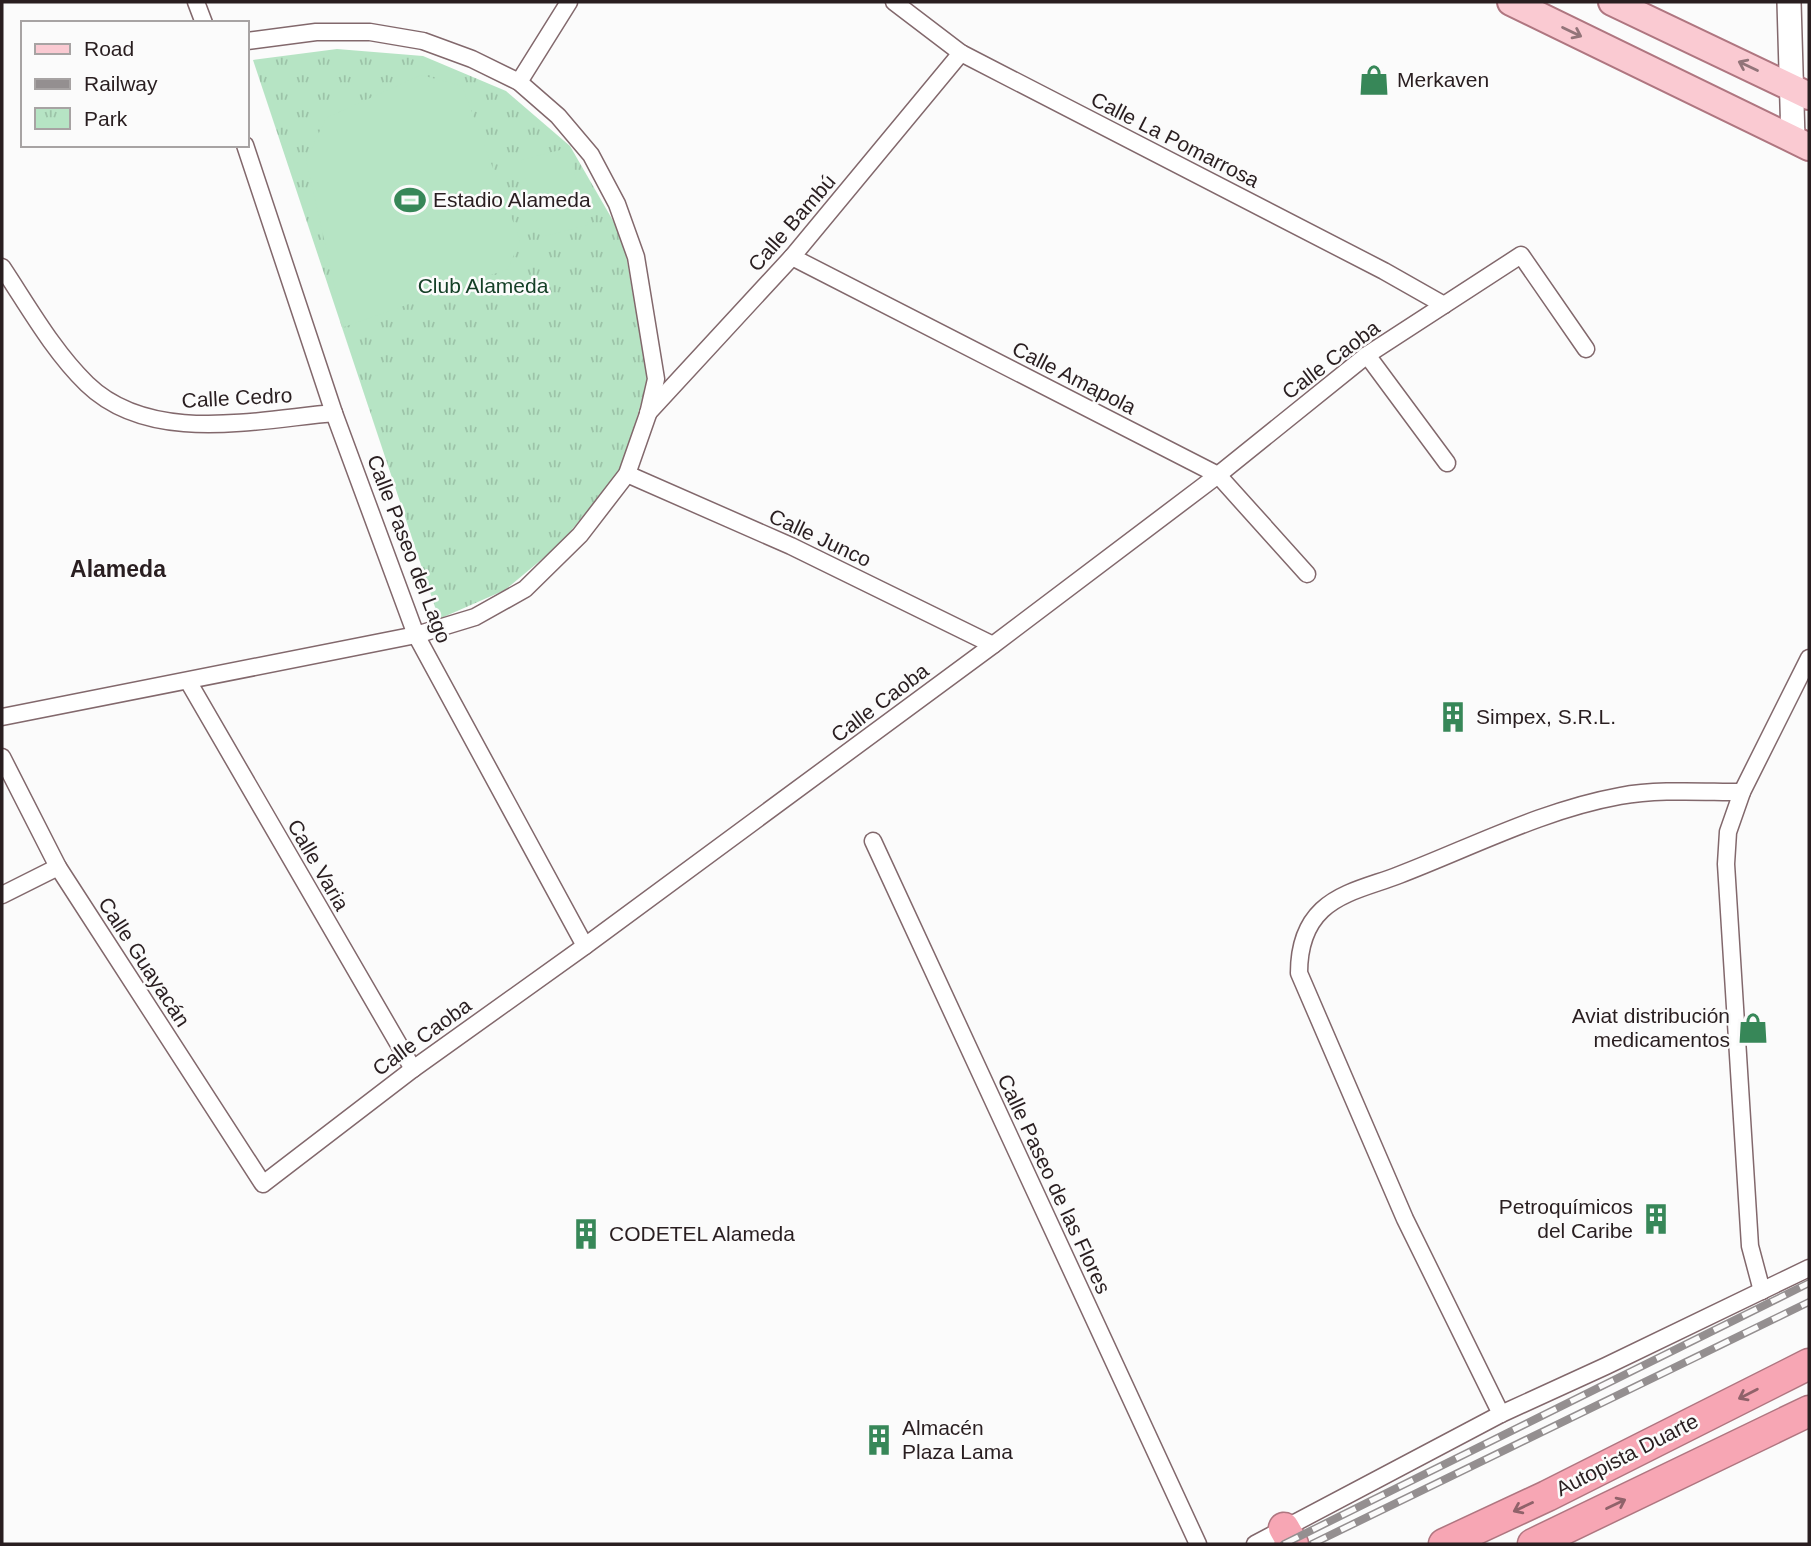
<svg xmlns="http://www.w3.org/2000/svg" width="1811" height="1546" font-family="Helvetica,sans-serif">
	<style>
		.park { fill: url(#park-tufts) }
		.garden { fill: #b6e4c4 }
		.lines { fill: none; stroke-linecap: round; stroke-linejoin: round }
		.street-casing { stroke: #82686c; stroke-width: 19 }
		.secondary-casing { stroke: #82686c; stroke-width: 26 }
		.primary-casing { stroke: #af7680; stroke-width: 30 }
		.highway-casing { stroke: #af7680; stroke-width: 33 }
		.street { stroke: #fff; stroke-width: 16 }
		.secondary { stroke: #fff; stroke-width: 23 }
		.primary { stroke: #facad2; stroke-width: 26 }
		.highway { stroke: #f7a6b4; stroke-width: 30 }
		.rail-casing { stroke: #948f90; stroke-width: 8 }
		.rail { stroke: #fbfbfb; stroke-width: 5; stroke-dasharray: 16; stroke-linecap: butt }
		.oneway { stroke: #927479 }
		.oneway2 { stroke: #90626a }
		.labels { text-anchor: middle; stroke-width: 5; stroke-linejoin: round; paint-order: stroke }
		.poi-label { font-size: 21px; fill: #291e20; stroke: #fbfbfb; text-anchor: start }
		.street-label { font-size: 21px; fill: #291e20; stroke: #fbfbfb }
		.park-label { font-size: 21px; fill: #154027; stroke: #fbfbfb }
		.neighbourhood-label { font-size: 23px; font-weight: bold; fill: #291e20; stroke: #fbfbfb }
	</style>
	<defs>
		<pattern id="park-tufts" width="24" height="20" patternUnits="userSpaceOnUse" patternTransform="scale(1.75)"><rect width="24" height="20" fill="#b6e4c4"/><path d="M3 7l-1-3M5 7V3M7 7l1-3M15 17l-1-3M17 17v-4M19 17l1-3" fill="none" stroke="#9cc3a8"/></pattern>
	</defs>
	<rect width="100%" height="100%" fill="#fbfbfb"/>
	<polygon class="park" points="337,49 423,56 506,91 570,146 623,238 648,380 621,471 559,545 505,590 439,619 253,60"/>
	<g class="garden">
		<polygon points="421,75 462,86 520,240 508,269 344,327 306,160 326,118"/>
		<polygon points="568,148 588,225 541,237 521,160"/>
	</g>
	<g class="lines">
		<defs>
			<g id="street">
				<polyline points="196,2 204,23"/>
				<polyline points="894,2 961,53 1384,271 1444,305"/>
				<polyline points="519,82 569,2"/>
				<polyline points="245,145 334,413 416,635 585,946"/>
				<polyline points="792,257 1218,475 1307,574"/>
				<path d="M2,267C28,306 53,351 87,384C150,445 255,420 334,413"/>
				<polyline points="1367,355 1447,463"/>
				<polyline points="648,413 792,257 961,53"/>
				<polyline points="627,474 791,546 993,645"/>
				<polyline points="188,681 413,1069"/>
				<polyline points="2,717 416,635 475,617 525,589 580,535 627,474 648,414 656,379 636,257 617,204 591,155 558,116 519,82 472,59 423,41 370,32 316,32 247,41"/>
				<polyline points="2,757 58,867 263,1184 413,1069 585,946 993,645 1218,475 1367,355 1521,255 1586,349"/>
				<polyline points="873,841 1198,1544"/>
				<polyline points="2,895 58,867"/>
				<polyline points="1762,1291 1750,1246 1726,864 1728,832 1742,792 1809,658"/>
				<path d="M1501,1414L1405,1219L1299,973C1299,949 1304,927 1322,910C1342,891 1374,885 1399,875C1472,847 1543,810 1620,796C1659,789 1702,792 1742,792"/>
				<polyline points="1255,1544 1501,1414 1606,1366 1809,1268"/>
			</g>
			<polyline id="secondary" points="1789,2 1793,139"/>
			<g id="primary">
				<polyline points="1511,2 1809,147"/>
				<polyline points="1612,2 1809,96"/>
			</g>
			<g id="highway">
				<polyline points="1284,1528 1293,1544"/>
				<polyline points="1444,1544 1547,1496 1809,1364"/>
				<polyline points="1533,1544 1809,1411"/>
			</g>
		</defs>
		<use href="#street" class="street-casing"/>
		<use href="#secondary" class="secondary-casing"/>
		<use href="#primary" class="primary-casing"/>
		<use href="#highway" class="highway-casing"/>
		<use href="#street" class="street"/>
		<use href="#secondary" class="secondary"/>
		<use href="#primary" class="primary"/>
		<use href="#highway" class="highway"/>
		<defs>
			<g id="rail">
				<polyline points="1284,1544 1809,1283"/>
				<polyline points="1312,1544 1809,1302"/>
			</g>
		</defs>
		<use href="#rail" class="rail-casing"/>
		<use href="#rail" class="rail"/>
	</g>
	<defs><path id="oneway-shaft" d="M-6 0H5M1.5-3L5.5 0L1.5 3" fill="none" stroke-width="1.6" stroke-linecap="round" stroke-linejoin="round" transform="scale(1.75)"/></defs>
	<g class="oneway">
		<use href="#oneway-shaft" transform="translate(1572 32) rotate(26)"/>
		<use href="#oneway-shaft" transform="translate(1748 66) rotate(-155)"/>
	</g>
	<g class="oneway2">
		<use href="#oneway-shaft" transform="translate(1748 1394) rotate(153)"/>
		<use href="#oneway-shaft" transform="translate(1616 1504) rotate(-26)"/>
		<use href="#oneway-shaft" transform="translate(1523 1507) rotate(155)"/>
	</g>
	<defs>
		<symbol id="shop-bare" viewBox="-9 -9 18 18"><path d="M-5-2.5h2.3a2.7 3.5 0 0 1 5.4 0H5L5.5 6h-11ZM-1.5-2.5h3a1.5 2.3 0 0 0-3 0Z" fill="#378758" stroke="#fbfbfb" stroke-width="2.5" paint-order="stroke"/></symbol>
		<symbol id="stadium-bare" viewBox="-9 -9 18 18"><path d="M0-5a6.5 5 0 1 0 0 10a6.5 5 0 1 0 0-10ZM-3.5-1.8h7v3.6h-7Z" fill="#378758" stroke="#fbfbfb" stroke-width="2.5" paint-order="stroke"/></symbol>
		<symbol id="building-bare" viewBox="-9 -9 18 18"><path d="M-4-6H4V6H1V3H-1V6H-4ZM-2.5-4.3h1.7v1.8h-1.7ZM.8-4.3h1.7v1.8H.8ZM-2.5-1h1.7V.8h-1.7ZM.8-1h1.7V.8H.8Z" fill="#378758" stroke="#fbfbfb" stroke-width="2.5" paint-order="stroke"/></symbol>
	</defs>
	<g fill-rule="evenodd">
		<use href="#shop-bare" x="1352" y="58" width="44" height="44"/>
		<use href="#stadium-bare" x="388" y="178" width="44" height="44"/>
		<use href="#building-bare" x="1431" y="695" width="44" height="44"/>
		<use href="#shop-bare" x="1731" y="1006" width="44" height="44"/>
		<use href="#building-bare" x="1634" y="1197" width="44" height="44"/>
		<use href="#building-bare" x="564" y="1212" width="44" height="44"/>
		<use href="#building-bare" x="857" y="1418" width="44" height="44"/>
	</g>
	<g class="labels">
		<g class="poi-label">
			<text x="1397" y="87">Merkaven</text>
			<text x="433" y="207">Estadio Alameda</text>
			<text x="1476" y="724">Simpex, S.R.L.</text>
			<text x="1730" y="1023" text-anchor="end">Aviat distribución<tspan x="1730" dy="24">medicamentos</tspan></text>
			<text x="1633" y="1214" text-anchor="end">Petroquímicos<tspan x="1633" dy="24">del Caribe</tspan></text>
			<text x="609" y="1241">CODETEL Alameda</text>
			<text x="902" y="1435">Almacén<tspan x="902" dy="24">Plaza Lama</tspan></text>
		</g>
		<g class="street-label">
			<text transform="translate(1175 140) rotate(27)" y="7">Calle La Pomarrosa</text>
			<text transform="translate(792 223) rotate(-49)" y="7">Calle Bambú</text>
			<text transform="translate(1331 360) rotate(-37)" y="7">Calle Caoba</text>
			<text transform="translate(1074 378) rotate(27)" y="7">Calle Amapola</text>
			<text transform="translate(237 398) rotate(-3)" y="7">Calle Cedro</text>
			<text transform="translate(820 538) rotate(25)" y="7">Calle Junco</text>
			<text transform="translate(409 549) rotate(69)" y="7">Calle Paseo del Lago</text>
			<text transform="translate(880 703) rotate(-37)" y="7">Calle Caoba</text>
			<text transform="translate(318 865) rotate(60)" y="7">Calle Varia</text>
			<text transform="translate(144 962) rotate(57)" y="7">Calle Guayacán</text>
			<text transform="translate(422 1037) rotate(-36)" y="7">Calle Caoba</text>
			<text transform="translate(1054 1184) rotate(65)" y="7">Calle Paseo de las Flores</text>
			<text transform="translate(1627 1455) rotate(-27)" y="7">Autopista Duarte</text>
		</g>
		<g class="park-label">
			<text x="483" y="293">Club Alameda</text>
		</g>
		<g class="neighbourhood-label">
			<text x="118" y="577">Alameda</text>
		</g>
	</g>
	<rect width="1811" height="1546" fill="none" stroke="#291e20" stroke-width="7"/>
	<rect x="21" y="21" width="228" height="126" fill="#fbfbfb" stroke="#a7a3a3" stroke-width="2"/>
	<rect x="35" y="44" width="35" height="10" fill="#facad2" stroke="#a7a3a3" stroke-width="2"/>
	<text x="84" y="56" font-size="21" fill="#291e20">Road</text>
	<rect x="35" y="79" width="35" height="10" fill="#948f90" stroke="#a7a3a3" stroke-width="2"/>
	<text x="84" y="91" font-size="21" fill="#291e20">Railway</text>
	<rect x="35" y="108" width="35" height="21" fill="url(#park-tufts)" stroke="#a7a3a3" stroke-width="2"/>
	<text x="84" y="126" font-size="21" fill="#291e20">Park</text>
</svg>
